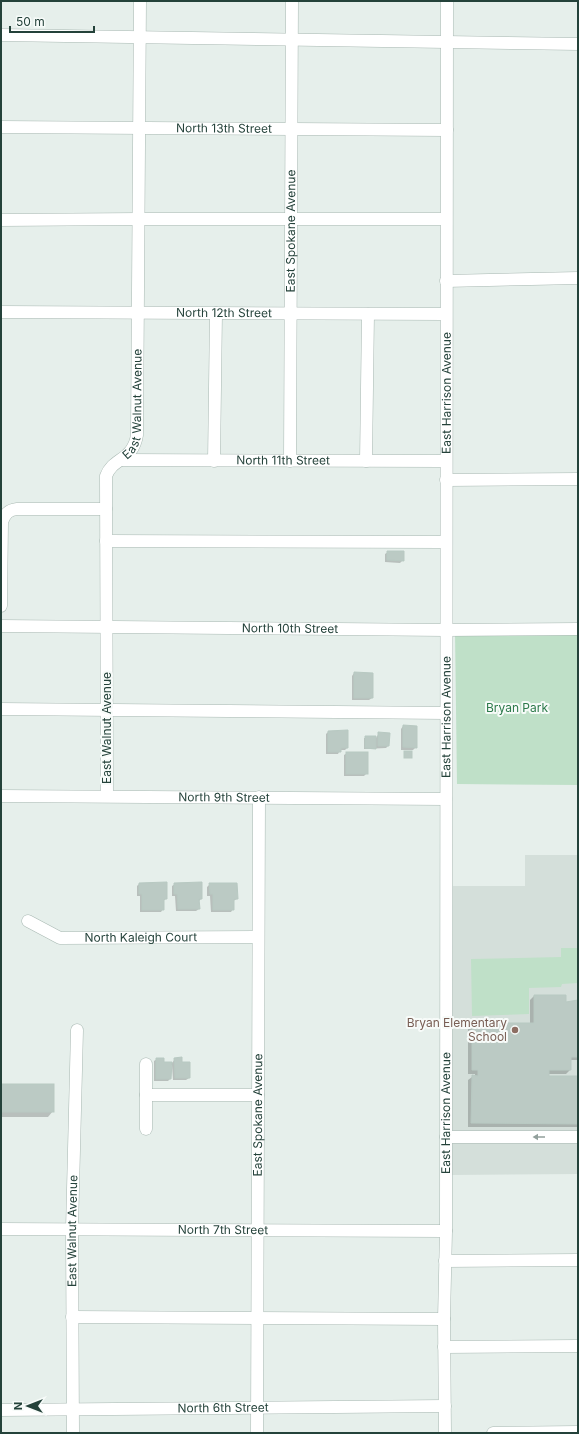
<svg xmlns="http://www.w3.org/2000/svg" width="579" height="1434" font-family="Inter,sans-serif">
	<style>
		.built { fill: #d4dfda }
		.green { fill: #bfe0c8 }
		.shadow { fill: #0003 }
		.building { fill: #bbcac4; stroke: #b8c9c2 }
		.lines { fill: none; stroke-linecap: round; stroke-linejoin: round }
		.minor-casing { stroke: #a8b8b2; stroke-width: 13 }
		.minor { stroke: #fff; stroke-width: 12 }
		.oneway { fill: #92a09c }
		.education-dot { fill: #8d6e63; stroke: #f7fbf9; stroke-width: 1.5 }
		.labels { text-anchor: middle; stroke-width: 4; stroke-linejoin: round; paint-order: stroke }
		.street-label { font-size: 12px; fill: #24423a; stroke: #f7fbf9 }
		.park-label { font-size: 12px; fill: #2d7a4b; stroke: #f7fbf9 }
		.education-label { font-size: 12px; fill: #785e54; stroke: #f7fbf9; text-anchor: end }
	</style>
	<rect width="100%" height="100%" fill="#e6efeb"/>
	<polygon class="built" points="525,855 578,855 578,1174 451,1175 453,886 525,886"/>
	<g class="green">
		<polygon points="578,629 578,785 457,784 455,631"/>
		<polygon points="561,948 578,948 578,983 562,984 561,987 529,988 529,1014 472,1016 471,959 561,957"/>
	</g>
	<g class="shadow">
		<polygon points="388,552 403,560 400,563 385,562 385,554"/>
		<polygon points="354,673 372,698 369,700 352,700 352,676"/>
		<polygon points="403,726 416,747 413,750 401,750 401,729"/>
		<polygon points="328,732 347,748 345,750 340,750 338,754 326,754 326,734"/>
		<polygon points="379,733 388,746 386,748 364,749 364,738 376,738"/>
		<polygon points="347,753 367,773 364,776 344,776 344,755"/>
		<polygon points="139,884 166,899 163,901 163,909 161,912 140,912 140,896 137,896 137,886"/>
		<polygon points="175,884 201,899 198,902 199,909 196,911 176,911 175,896 172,896 172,886"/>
		<polygon points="210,884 237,899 233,901 233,909 231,912 211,912 210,896 207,896 207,887"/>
		<polygon points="534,996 565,1003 578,1001 578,1060 570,1060 570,1070 566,1074 548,1074 548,1077 578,1077 578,1127 468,1127 468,1080 472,1077 475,1077 475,1074 468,1074 468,1028 472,1024 530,1024 530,1000"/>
		<polygon points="157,1059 163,1063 172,1063 175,1059 181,1063 189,1078 186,1080 173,1080 172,1065 171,1065 170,1079 168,1081 154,1081 154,1061"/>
		<polygon points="1,1085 53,1111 48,1117 1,1117"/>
	</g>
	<g class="building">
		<polygon points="387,551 404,551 404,561 387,560"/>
		<polygon points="354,672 373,673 373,698 354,698"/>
		<polygon points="403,725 417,726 417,748 403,747"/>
		<polygon points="348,730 348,748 341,748 341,752 328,752 328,731"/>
		<polygon points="378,732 390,733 389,746 378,746"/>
		<polygon points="365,736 376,736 376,749 365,748"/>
		<rect x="404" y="751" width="8" height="7"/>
		<rect x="346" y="752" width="22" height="22"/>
		<polygon points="167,882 167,899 164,899 164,910 142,910 142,894 139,894 139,883"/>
		<polygon points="202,882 202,899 199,899 200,909 178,909 177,894 174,894 174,883"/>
		<polygon points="209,883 237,883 238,899 234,899 234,910 213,910 213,894 210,894"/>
		<polygon points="534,995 566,995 566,1002 578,1000 578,1057 571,1057 571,1070 549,1070 549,1076 578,1076 578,1124 471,1123 472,1075 478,1076 478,1070 472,1070 472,1023 534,1023"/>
		<polygon points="182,1057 182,1062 190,1062 190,1078 175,1078 174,1058"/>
		<polygon points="156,1058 164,1058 164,1062 172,1062 171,1079 156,1079"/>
		<rect x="1" y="1084" width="53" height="28"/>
	</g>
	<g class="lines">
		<defs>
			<g id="minor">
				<polyline points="1,35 578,44"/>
				<path id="s1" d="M1,127L447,130"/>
				<polyline points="1,220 139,219 446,219"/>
				<polyline points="446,281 578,278"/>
				<path id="s2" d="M1,312L446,314"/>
				<path id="s3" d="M121,460L446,461"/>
				<polyline points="214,461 216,313"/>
				<path id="s4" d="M290,461L292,1"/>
				<polyline points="366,461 368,314"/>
				<polyline points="446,480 578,479"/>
				<polyline points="106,541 446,542"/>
				<path d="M1,606L2,522C5,514 8,510 17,509H106"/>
				<path id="s5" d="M1,626L446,630L578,629"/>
				<polyline points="1,709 446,713"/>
				<path id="s6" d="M1,796L446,799"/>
				<path id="s7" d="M107,796L106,476C113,457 133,461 137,435L140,1"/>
				<path id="s8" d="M28,921L60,938L258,937"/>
				<polyline points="146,1064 146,1129"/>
				<polyline points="146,1095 258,1095"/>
				<polyline points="446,1137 578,1137"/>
				<path id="s9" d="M1,1229L446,1231"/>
				<polyline points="445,1261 578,1260"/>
				<polyline points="72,1317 444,1319"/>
				<polyline points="444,1347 578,1346"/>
				<path id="s10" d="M1,1410L445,1406"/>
				<path id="s11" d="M73,1433L72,1229L77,1030"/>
				<path id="s12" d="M257,1433L259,797"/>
				<path id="s13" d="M445,1433L444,1319L446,1231L447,1"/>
				<polyline points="493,1433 578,1432"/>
			</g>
		</defs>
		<use href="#minor" class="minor-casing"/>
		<use href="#minor" class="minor"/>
	</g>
	<defs><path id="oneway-solid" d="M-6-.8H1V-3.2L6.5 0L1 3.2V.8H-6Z"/></defs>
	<use class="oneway" href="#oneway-solid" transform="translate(539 1137) rotate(180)"/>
	<circle class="education-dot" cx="515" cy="1030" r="4"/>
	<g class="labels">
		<g class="street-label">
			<text dy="4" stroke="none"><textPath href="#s1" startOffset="223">North 13th Street</textPath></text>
			<text dy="4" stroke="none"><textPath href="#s4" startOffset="230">East Spokane Avenue</textPath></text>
			<text dy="4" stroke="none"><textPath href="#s2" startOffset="223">North 12th Street</textPath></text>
			<text dy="4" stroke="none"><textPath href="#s13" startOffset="1040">East Harrison Avenue</textPath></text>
			<text dy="4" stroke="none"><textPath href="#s7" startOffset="403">East Walnut Avenue</textPath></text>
			<text dy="4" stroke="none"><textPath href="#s3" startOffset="162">North 11th Street</textPath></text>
			<text dy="4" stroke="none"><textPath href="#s5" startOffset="289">North 10th Street</textPath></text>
			<text dy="4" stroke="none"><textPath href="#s13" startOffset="716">East Harrison Avenue</textPath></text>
			<text transform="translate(107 728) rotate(-90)" y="4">East Walnut Avenue</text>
			<text dy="4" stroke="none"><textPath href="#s6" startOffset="223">North 9th Street</textPath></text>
			<text dy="4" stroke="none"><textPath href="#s8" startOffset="117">North Kaleigh Court</textPath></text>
			<text dy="4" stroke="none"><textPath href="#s13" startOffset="320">East Harrison Avenue</textPath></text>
			<text dy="4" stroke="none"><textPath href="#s12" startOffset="318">East Spokane Avenue</textPath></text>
			<text dy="4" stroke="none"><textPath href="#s9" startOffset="222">North 7th Street</textPath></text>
			<text dy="4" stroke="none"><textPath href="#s11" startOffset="202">East Walnut Avenue</textPath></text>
			<text dy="4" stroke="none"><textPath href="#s10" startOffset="222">North 6th Street</textPath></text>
		</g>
		<g class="park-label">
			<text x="517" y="712">Bryan Park</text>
		</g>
		<g class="education-label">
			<text x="507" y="1027">Bryan Elementary<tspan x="507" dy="14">School</tspan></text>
		</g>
	</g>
	<rect width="579" height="1434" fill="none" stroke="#24423a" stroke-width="4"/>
	<g transform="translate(28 1406) rotate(270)" stroke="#f7fbf9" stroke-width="3" paint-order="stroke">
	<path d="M0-3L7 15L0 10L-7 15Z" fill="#24423a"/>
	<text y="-6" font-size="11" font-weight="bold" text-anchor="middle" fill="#24423a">N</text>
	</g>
	<path d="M10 26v6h84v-6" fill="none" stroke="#24423a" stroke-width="2"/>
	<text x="16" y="26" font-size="12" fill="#24423a" stroke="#f7fbf9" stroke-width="3" paint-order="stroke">50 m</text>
</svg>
